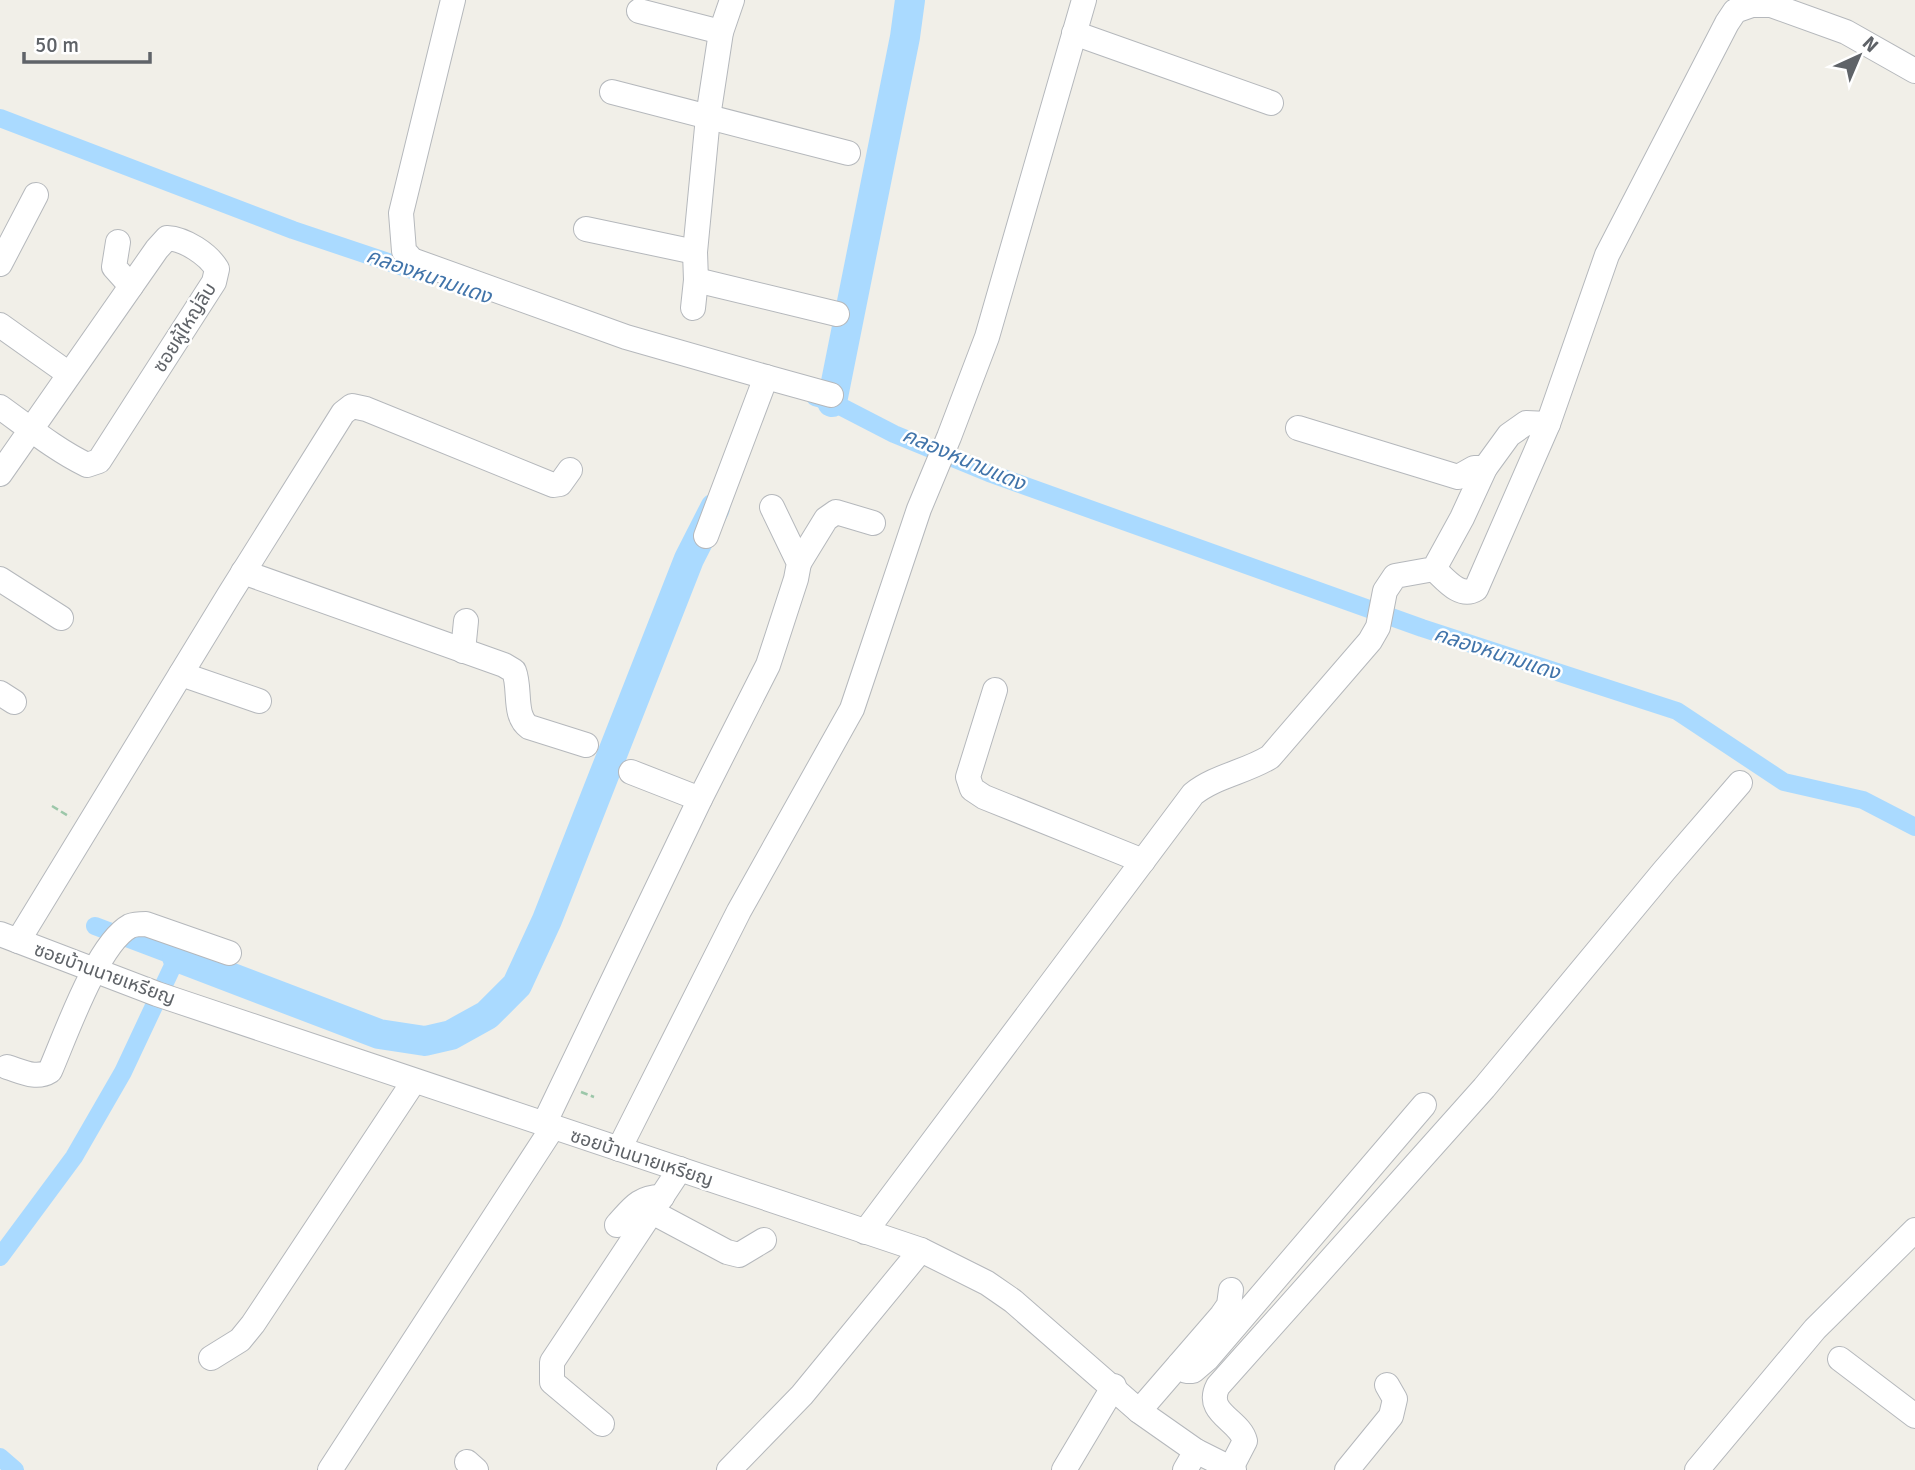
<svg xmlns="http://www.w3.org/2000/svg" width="1915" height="1470" font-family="Signika,'Noto Sans Thai',sans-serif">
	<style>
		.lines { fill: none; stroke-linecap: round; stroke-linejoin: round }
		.canal { stroke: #aadaff; stroke-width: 18 }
		.river { stroke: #aadaff; stroke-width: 30 }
		.minor-casing { stroke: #b5b8bc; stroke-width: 26 }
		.path { stroke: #9cc7a9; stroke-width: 2.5; stroke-dasharray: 7 3.5; stroke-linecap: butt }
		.minor { stroke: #fff; stroke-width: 24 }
		.labels { text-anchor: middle; stroke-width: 5; stroke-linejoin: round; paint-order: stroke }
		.street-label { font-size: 19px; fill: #5f6368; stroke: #fff }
		.water-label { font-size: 21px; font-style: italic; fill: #4174aa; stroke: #fff }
	</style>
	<rect width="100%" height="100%" fill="#f1efe8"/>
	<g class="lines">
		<g class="canal">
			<polyline points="0,118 293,230 421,273"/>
			<polyline points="815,397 832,402 894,434 989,473 1422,628 1677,711 1784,782 1863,800 1915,827"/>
			<polyline points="0,1257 74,1157 123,1072 177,957 95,926"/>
			<polyline points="0,1457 15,1470"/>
		</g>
		<g class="river">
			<polyline points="832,402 905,37 910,0"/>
			<polyline points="177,957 379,1034 425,1041 451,1035 487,1015 517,985 547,920 689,559 715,508"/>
		</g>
		<defs>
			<g id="minor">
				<polyline points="453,0 401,213 404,251 412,260 626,337 766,377 706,536"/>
				<polyline points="639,11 721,32"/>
				<polyline points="1074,33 1271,103"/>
				<polyline points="612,92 848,153"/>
				<polyline points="586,229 695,252"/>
				<polyline points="118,242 114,267 131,286"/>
				<polyline points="0,264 36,195"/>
				<polyline points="696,280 837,314"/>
				<polyline points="693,308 696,280 695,252 708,117 721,32 732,0"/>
				<polyline points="0,325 69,374"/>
				<polyline points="766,377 831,395"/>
				<path d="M0,407C28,427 56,450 87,465L99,461L214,282L217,269C208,254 185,239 167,238L157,249L0,474"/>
				<polyline points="1298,428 1458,477 1474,468 1485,468"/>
				<polyline points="799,563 826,519 836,512 873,523"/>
				<path d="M1434,569C1445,579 1460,599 1476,589L1548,424L1607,255L1727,23L1735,11L1752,5H1771L1846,32L1915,71"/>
				<path d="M243,572L504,665L514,671C521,689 513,716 529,727L586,745"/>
				<polyline points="0,579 61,618"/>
				<polyline points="463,651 466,621"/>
				<polyline points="181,674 259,701"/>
				<polyline points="995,690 968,777 972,789 984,797 1143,861"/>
				<polyline points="0,693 14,702"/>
				<polyline points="631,772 700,799"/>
				<polyline points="0,934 157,994 921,1250 987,1283 1013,1301 1139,1411 1196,1451 1234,1470"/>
				<polyline points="18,941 229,595 343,413 352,406 366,409 553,485 560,484 570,470"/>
				<path d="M7,1067C21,1071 36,1080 50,1071C65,1037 97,944 130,926C135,924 141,924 146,924L229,953"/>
				<polyline points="544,1124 700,799 768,665 796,579 799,563 772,507"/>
				<polyline points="619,1149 739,911 852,709 919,509 949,437 987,337 1084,0"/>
				<polyline points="652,1212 727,1252 739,1255 764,1240"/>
				<path d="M617,1225C631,1210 639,1196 662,1197"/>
				<path d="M865,1232L1193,794C1215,776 1246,772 1270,757L1370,641L1378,627L1385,591L1395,576L1434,569L1462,518L1485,468L1509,435L1526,423L1548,424"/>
				<polyline points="211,1358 240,1340 253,1324 414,1081"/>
				<polyline points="1840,1359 1915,1416"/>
				<polyline points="1179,1365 1186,1371 1193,1371 1207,1359 1424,1105"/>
				<polyline points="1139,1411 1222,1315 1229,1305 1231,1290"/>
				<polyline points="602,1424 552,1382 552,1362 680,1169"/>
				<polyline points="467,1462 476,1470"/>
				<path d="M1231,1468L1245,1441C1240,1420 1204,1413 1218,1386L1484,1088L1664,871L1740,783"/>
				<polyline points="330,1470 553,1127"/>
				<polyline points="729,1470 802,1395 921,1250"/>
				<polyline points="1064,1470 1114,1386"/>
				<polyline points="1185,1470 1196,1451"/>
				<polyline points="1347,1470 1391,1416 1395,1399 1387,1385"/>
				<polyline points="1697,1470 1815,1329 1915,1230"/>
			</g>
		</defs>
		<use href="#minor" class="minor-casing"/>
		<g class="path">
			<polyline points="52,806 70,817"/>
			<polyline points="581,1092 594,1097"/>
		</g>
		<use href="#minor" class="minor"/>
	</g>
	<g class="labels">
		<g class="street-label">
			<text transform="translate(184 327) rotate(-58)" y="7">ซอยผู้ใหญ่ลิบ</text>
			<text transform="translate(105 973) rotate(20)" y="7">ซอยบ้านนายเหรียญ</text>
			<text transform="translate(642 1157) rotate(18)" y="7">ซอยบ้านนายเหรียญ</text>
		</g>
		<g class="water-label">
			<text transform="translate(429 276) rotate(19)" y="7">คลองหนามแดง</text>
			<text transform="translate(964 459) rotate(23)" y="7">คลองหนามแดง</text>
			<text transform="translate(1497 653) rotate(18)" y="7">คลองหนามแดง</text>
		</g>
	</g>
	<g transform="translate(1859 56) rotate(44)" stroke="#ffffff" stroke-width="5" paint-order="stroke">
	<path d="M0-5L12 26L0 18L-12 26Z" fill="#5f6368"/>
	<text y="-10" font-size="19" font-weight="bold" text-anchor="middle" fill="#5f6368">N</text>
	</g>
	<path d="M24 52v10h126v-10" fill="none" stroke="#5f6368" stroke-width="3.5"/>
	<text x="35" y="52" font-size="21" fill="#5f6368" stroke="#ffffff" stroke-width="5" paint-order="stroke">50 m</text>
</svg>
